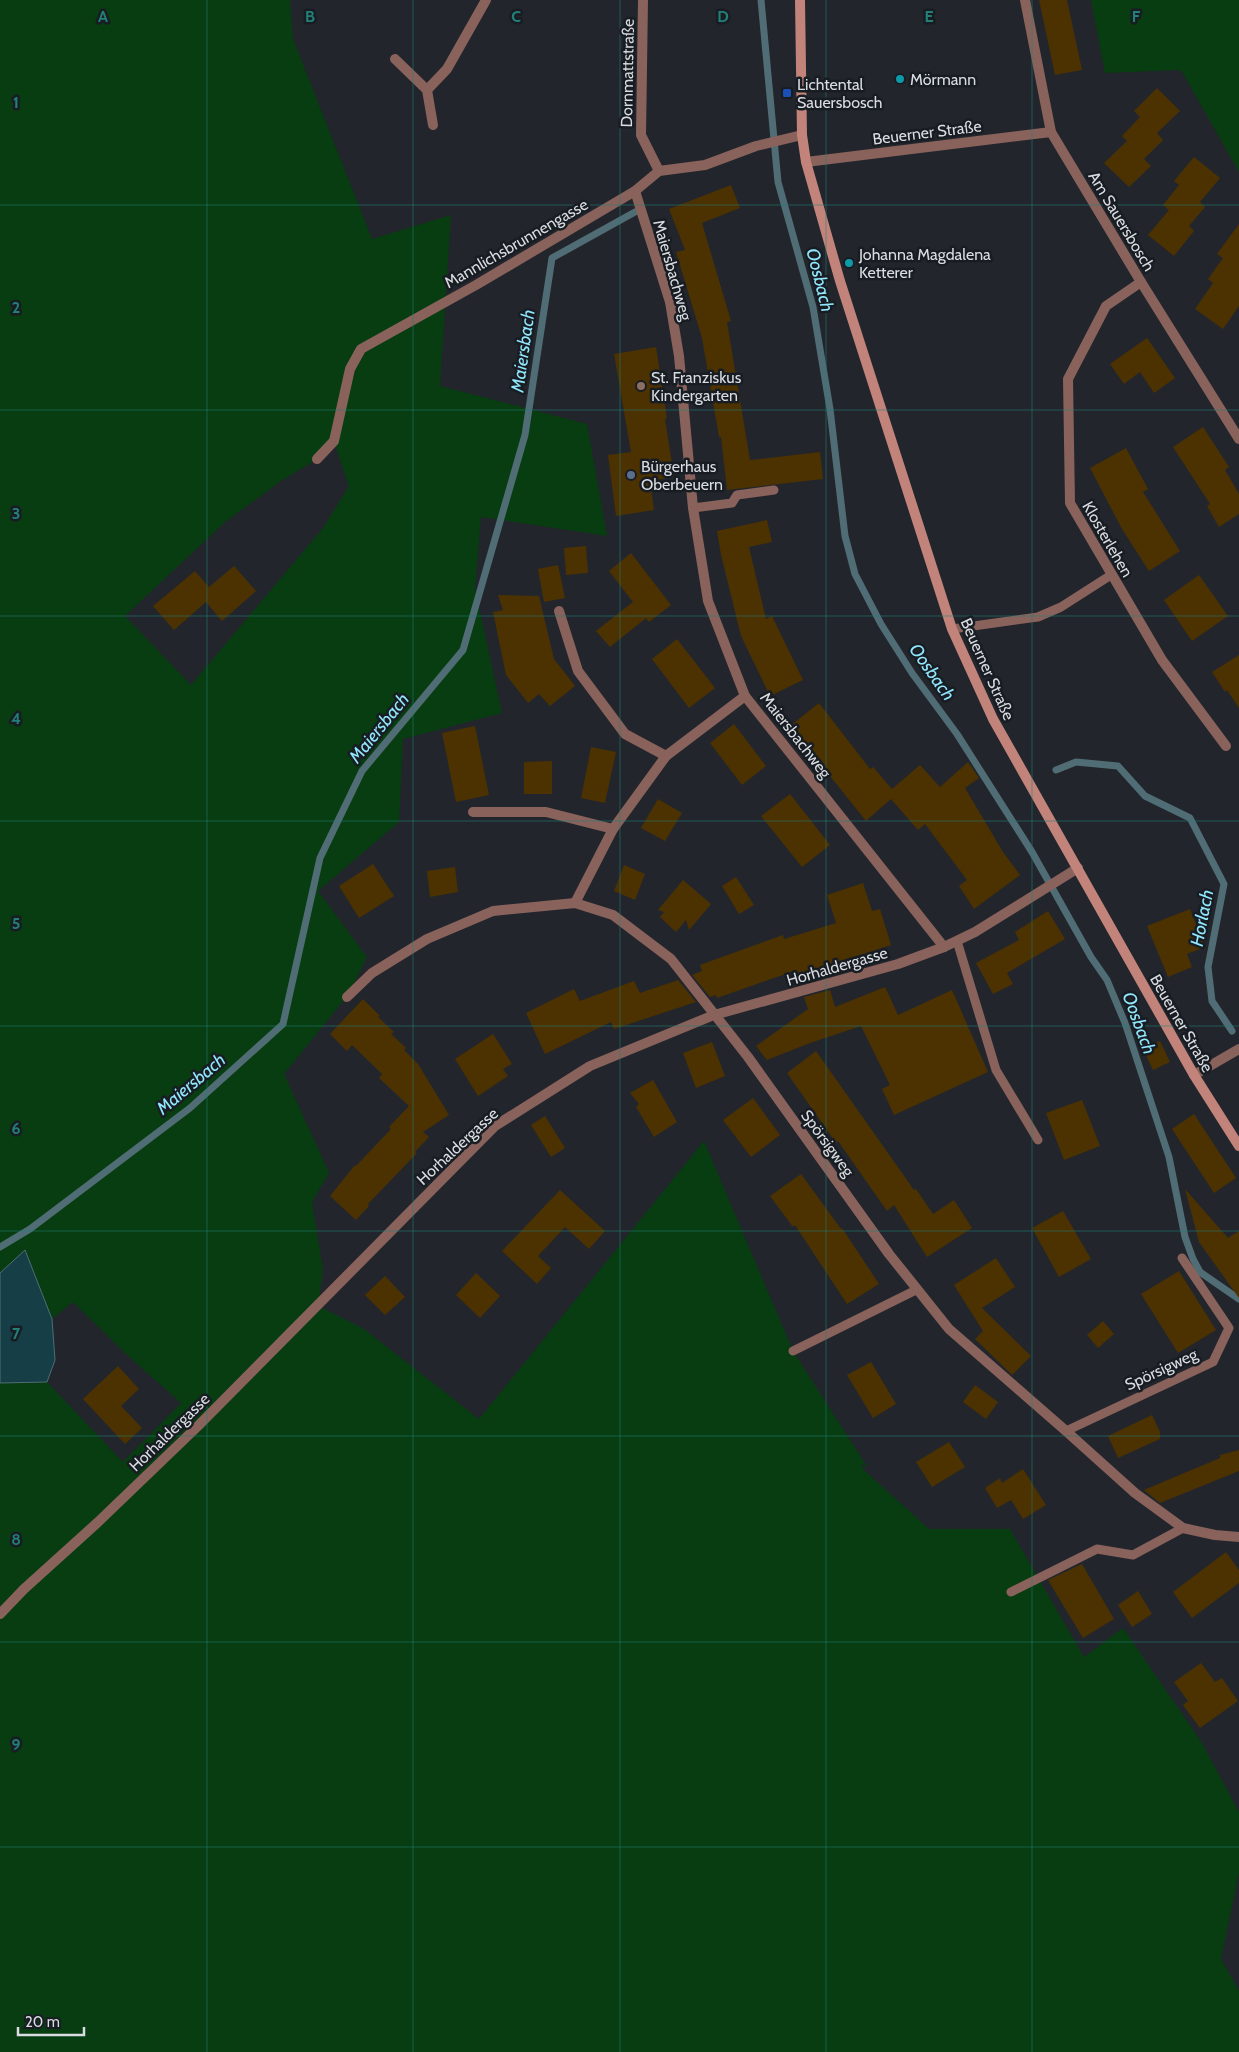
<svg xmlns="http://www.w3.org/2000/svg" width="1239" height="2052" font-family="Cabin,sans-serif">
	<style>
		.green { fill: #083c11; fill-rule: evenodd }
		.water { fill: #163e47; stroke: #506d75 }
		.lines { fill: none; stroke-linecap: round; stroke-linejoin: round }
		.stream { stroke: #506d75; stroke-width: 7 }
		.building { fill: #4c3101 }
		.service { stroke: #89625c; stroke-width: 9 }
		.minor { stroke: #89625c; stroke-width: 10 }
		.secondary { stroke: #c2837a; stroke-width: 10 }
		.grid { fill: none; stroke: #238079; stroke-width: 1; stroke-opacity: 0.55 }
		.culture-dot { fill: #0f9aa8; stroke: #181d23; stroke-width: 2 }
		.transit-dot { fill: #1a4fb4; stroke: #181d23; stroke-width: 2 }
		.education-dot { fill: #8d6e63; stroke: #181d23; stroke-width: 2 }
		.service-dot { fill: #5c6f8a; stroke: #181d23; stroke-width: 2 }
		.labels { text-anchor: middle; stroke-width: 5; stroke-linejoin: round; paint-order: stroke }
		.street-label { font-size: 16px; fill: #d9dce0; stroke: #181d23 }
		.poi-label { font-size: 16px; fill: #d9dce0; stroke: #181d23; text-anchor: start }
		.water-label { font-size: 18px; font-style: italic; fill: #91e7fd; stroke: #181d23 }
		.grid-label { font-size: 16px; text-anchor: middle; font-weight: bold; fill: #238079; stroke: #181d23; stroke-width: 5; stroke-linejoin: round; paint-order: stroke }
	</style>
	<rect width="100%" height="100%" fill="#22262c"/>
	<g class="green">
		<path d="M0,0H290L293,39L372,239L451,215L440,386L587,424L607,536L481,517L475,589L502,713L403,739L399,822L318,891L367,957L348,995L284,1074L329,1173L312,1202L323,1270L318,1306L364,1329L479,1419L704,1141L793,1351L868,1468L861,1464L864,1470L929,1529H1010L1084,1657L1123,1628L1202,1743L1239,1812V1873L1221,1959L1239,1991V2052H0V1383L47,1382L123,1462L181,1403L125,1353L73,1302L52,1319L25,1250L0,1273ZM334,442L349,486L323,528L191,685L125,616L225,522L281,481L317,459Z"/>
		<polygon points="1091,0 1239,0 1239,172 1181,70 1105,73"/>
	</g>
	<polygon class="water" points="25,1250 52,1319 55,1360 47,1382 0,1383 0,1273"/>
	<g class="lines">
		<g class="stream">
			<polyline points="761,0 778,182 813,307 830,409 845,536 855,574 881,624 912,673 957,734 1032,852 1091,957 1107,980 1125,1023 1169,1157 1185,1237 1193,1259 1200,1272 1239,1299"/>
			<polyline points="1056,770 1076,762 1118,766 1145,796 1190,818 1224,884 1208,967 1212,1001 1232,1031"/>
			<polyline points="0,1247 30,1229 190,1108 283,1024 320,858 362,771 463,650 525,435 552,258 635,212"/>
		</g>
	</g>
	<g class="building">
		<polygon points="1039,0 1067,0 1082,70 1055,75"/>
		<polygon points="1157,88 1180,111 1157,133 1163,140 1144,159 1151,166 1129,187 1104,163 1127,141 1122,136 1140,117 1134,111"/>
		<polygon points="1194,157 1220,178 1200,202 1205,207 1189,226 1194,231 1174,256 1148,235 1169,210 1163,205 1179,185 1174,181"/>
		<polygon points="731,185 740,208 702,223 731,321 727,322 750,460 820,452 823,479 727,490 721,437 719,437 702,338 676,252 685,250 669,209"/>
		<polygon points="1239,224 1239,306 1223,329 1195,309 1213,283 1208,279 1223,258 1217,254"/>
		<polygon points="1147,338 1175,378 1154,393 1140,372 1124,384 1110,364"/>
		<polygon points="656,347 667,418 665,419 674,477 650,481 654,510 616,516 608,455 631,452 614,354"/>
		<polygon points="1203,427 1229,467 1225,470 1239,494 1239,514 1219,527 1207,506 1210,504 1173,447"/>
		<polygon points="1126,448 1148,489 1143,492 1180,551 1149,571 1122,529 1090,468"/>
		<polygon points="767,520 772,542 749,547 766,619 772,616 803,680 770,696 741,636 721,555 717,531"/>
		<polygon points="586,546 588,573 566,575 564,548"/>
		<polygon points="631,553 671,605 649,622 646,618 610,647 596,631 633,602 609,571"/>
		<polygon points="558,565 565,598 544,602 538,569"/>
		<polygon points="234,566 256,591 222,621 206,602 174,630 153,606 195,571 209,587"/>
		<polygon points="1199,575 1228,616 1192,641 1164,600"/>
		<polygon points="498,595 539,596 554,659 575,686 550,706 539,694 528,703 506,675 493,612 503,610"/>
		<polygon points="677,639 715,688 689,708 652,659"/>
		<polygon points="1239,655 1239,708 1227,690 1225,692 1212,672"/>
		<polygon points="819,703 870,769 873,767 892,789 920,765 940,787 968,762 979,778 965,788 1003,852 1020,875 974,909 959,886 967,880 925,824 918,830 891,799 866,821 790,726"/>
		<polygon points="734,724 766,766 742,785 710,743"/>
		<polygon points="475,726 489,795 456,802 442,733"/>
		<polygon points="591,747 616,752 605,803 581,798"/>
		<polygon points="552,761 552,794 524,794 524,762"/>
		<polygon points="790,794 830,845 802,867 761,816"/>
		<polygon points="658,799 682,813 665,841 641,828"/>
		<polygon points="373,864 394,896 359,918 339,886"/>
		<polygon points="624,865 645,874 635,900 614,891"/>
		<polygon points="455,867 458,892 430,897 427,871"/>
		<polygon points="736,877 754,905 739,914 722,886"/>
		<polygon points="683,880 711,904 689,930 686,920 676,932 660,917 664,912 658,910"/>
		<polygon points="863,883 872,911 880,909 891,945 823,967 826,977 800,984 797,970 717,998 716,995 710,997 692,975 702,971 700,965 783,935 784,939 836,923 827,895"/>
		<polygon points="1190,909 1205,947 1187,954 1192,967 1168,977 1147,926"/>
		<polygon points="1048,911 1065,939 1007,973 1013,984 993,994 976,963 1019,940 1015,932"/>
		<polygon points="678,980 696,1002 614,1029 611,1022 545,1054 526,1013 574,989 580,1001 634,981 640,993"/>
		<polygon points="885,987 898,1015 952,990 988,1072 894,1115 882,1089 890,1085 861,1026 810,1043 767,1060 756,1046 808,1009 804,997 830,990 835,1007"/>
		<polygon points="363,999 380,1016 378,1017 394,1032 391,1034 406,1048 404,1050 418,1064 449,1115 423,1132 429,1137 415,1152 417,1153 368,1204 369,1206 356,1220 330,1196 355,1165 356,1166 391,1129 389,1127 409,1106 379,1078 382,1074 352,1045 347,1051 330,1034"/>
		<polygon points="493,1034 512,1064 503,1069 508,1076 478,1096 455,1059"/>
		<polygon points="1160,1041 1170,1062 1153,1070 1143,1049"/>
		<polygon points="712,1042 725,1076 696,1088 683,1053"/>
		<polygon points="816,1051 914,1190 916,1189 933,1214 954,1200 972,1228 927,1257 894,1205 887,1211 838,1141 836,1143 787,1073"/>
		<polygon points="653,1080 677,1122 654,1137 636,1107 639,1104 630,1093"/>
		<polygon points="753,1098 780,1135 751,1157 723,1120"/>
		<polygon points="1082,1100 1100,1146 1064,1160 1046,1113"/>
		<polygon points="1194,1114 1236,1178 1214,1193 1172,1129"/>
		<polygon points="545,1116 565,1148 551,1157 531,1125"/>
		<polygon points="801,1174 841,1229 842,1228 879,1284 847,1304 795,1225 793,1227 770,1196"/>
		<polygon points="1185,1189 1228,1238 1239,1231 1239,1298 1199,1242"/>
		<polygon points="560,1190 605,1231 589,1249 565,1227 538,1256 551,1268 537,1284 502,1251"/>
		<polygon points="1063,1211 1091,1259 1059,1277 1032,1228"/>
		<polygon points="996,1258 1015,1287 982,1308 1031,1356 1012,1375 975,1339 983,1331 954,1285"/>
		<polygon points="1179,1271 1216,1330 1178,1353 1141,1294"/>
		<polygon points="476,1273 500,1296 480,1318 456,1295"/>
		<polygon points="385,1276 405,1297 385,1315 365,1295"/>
		<polygon points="1103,1321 1114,1334 1098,1348 1087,1335"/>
		<polygon points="871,1362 896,1404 873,1418 847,1375"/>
		<polygon points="118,1366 139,1389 121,1406 142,1428 125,1444 83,1399"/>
		<polygon points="975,1385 998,1402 986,1419 963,1402"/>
		<polygon points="1152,1415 1160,1432 1160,1439 1118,1458 1108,1436"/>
		<polygon points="949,1442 965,1467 932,1487 916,1462"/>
		<polygon points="1239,1450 1239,1471 1160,1503 1144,1490 1220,1458 1220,1455"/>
		<polygon points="1023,1469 1046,1505 1023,1519 1011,1500 997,1508 985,1488 1000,1478 1002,1483"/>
		<polygon points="1226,1552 1239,1570 1239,1583 1192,1618 1173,1592"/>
		<polygon points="1082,1564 1114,1619 1083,1638 1048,1580"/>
		<polygon points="1138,1591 1152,1614 1132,1627 1118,1605"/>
		<polygon points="1201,1663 1215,1682 1222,1678 1238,1701 1200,1728 1183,1705 1188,1701 1174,1682"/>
	</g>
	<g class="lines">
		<g class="service">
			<polyline points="693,508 732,503 737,495 774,490"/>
			<polyline points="952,629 1038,617 1061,607 1111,575"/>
			<polyline points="957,941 996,1070 1038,1140"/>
			<polyline points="793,1351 916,1290"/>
			<polyline points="1066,1431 1213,1362 1229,1328 1182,1258"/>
			<polyline points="1011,1592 1097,1549 1133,1555 1183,1528"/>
		</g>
		<g class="minor">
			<polyline points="643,0 641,135 659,171"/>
			<polyline points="1025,0 1051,132 1141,282 1239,439"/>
			<polyline points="395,59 427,90 433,125"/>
			<polyline points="427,90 447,69 486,0"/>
			<polyline points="806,162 1051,132"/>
			<polyline points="635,191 670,302 679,356 693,508 708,601 745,696 944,947"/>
			<polyline points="1141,282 1106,306 1068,379 1070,503 1162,660 1226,746"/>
			<polyline points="317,459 334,441 350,369 361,349 476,285 635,191 659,171 705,165 756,146 802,135"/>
			<polyline points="559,611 578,671 625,734 666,756"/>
			<polyline points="473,812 546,812 613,829"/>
			<polyline points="575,903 613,829 666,756 745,696"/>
			<polyline points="347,997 372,973 427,939 493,911 575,903 613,915 671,959 748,1057 889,1254 949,1329 1066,1431 1135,1493 1183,1528 1215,1535 1239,1537"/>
			<polyline points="1194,1075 1239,1049"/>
			<polyline points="0,1614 24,1589 97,1523 198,1426 495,1126 590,1066 714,1015 898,964 944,947 975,932 1078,868"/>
		</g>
		<polyline class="secondary" points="800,0 802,135 806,162 840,281 952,629 993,719 1194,1075 1239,1146"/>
	</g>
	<path class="grid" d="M207,0V2052M413,0V2052M620,0V2052M826,0V2052M1032,0V2052M0,205H1239M0,410H1239M0,616H1239M0,821H1239M0,1026H1239M0,1231H1239M0,1436H1239M0,1642H1239M0,1847H1239"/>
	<g class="culture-dot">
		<circle cx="900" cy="79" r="5"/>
		<circle cx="849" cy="263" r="5"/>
	</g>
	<rect class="transit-dot" x="782" y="88" width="10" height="10" rx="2.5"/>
	<circle class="education-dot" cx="641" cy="386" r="5"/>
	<circle class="service-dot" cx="631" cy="475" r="5"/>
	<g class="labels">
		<g class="street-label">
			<text transform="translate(627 73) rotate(-89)" y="6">Dornmattstraße</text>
			<text transform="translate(927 132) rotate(-7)" y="6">Beuerner Straße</text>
			<text transform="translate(1122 221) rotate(59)" y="6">Am Sauersbosch</text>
			<text transform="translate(516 243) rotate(-30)" y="6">Mannlichsbrunnengasse</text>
			<text transform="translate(673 270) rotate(74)" y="6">Maiersbachweg</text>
			<text transform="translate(1108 539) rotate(60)" y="6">Klosterlehen</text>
			<text transform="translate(988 669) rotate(66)" y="6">Beuerner Straße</text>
			<text transform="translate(796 735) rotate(52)" y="6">Maiersbachweg</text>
			<text transform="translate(837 966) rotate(-16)" y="6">Horhaldergasse</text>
			<text transform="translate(1182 1023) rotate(60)" y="6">Beuerner Straße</text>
			<text transform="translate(828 1143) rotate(54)" y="6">Spörsigweg</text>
			<text transform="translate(457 1146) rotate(-43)" y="6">Horhaldergasse</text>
			<text transform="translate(1161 1369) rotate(-25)" y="6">Spörsigweg</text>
			<text transform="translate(169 1432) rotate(-44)" y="6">Horhaldergasse</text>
		</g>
		<g class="poi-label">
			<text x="910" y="85">Mörmann</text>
			<text x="797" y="90">Lichtental<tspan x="797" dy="18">Sauersbosch</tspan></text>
			<text x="859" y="260">Johanna Magdalena<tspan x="859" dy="18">Ketterer</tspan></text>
			<text x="651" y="383">St. Franziskus<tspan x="651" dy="18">Kindergarten</tspan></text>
			<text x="641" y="472">Bürgerhaus<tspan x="641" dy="18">Oberbeuern</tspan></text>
		</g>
		<g class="water-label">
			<text transform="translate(820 280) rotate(76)" y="6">Oosbach</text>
			<text transform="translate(523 351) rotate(-82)" y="6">Maiersbach</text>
			<text transform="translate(932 672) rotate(55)" y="6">Oosbach</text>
			<text transform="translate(379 728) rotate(-51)" y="6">Maiersbach</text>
			<text transform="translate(1202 918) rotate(-79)" y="6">Horlach</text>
			<text transform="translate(1139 1023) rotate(70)" y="6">Oosbach</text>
			<text transform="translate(191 1084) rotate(-40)" y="6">Maiersbach</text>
		</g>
	</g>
	<g class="grid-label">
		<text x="103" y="22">A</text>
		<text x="310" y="22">B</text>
		<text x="516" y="22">C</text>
		<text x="723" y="22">D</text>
		<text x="929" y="22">E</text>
		<text x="1136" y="22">F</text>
		<text x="16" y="108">1</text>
		<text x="16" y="313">2</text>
		<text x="16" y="519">3</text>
		<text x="16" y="724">4</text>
		<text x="16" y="929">5</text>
		<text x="16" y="1134">6</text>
		<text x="16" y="1339">7</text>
		<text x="16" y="1545">8</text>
		<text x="16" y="1750">9</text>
	</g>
	<path d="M18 2027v8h66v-8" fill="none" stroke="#d9dce0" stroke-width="2.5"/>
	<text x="25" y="2027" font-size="15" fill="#d9dce0" stroke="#181d23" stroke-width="4" paint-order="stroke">20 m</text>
</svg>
